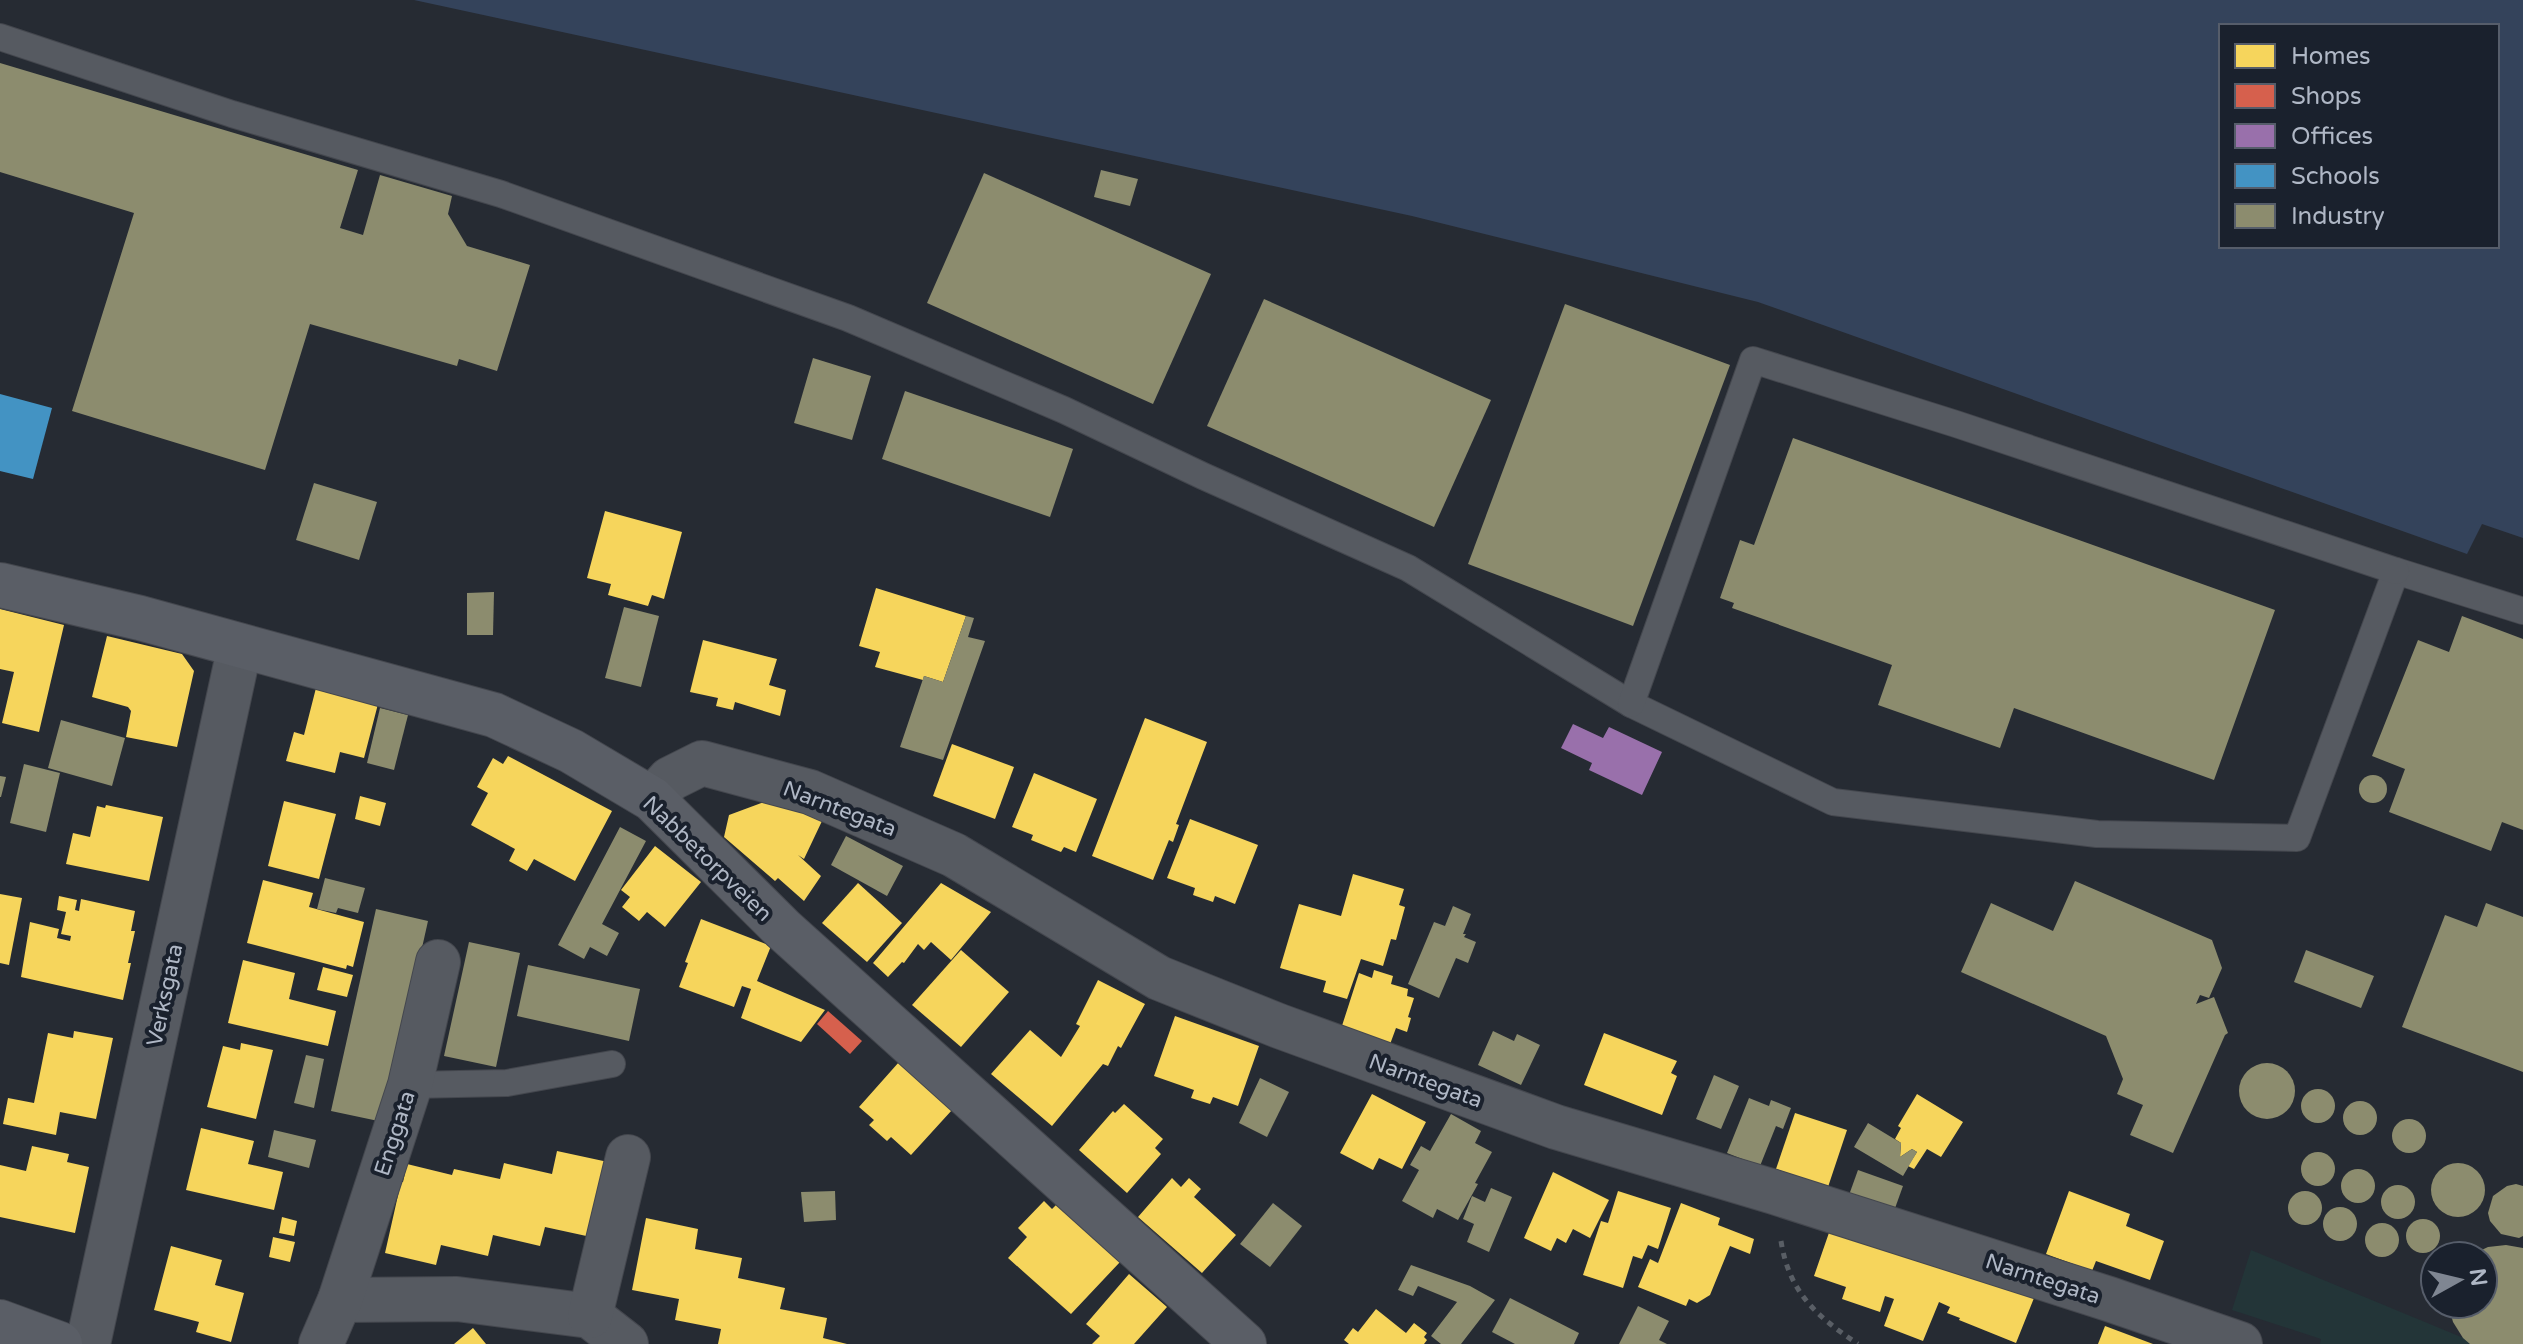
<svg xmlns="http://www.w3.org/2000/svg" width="2523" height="1344" font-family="'Varela Round',sans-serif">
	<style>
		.green { fill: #233538 }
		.water { fill: #34435b; fill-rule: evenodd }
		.homes { fill: #f6d55c }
		.shops { fill: #d6604d }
		.offices { fill: #9970ab }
		.schools { fill: #4393c3 }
		.industry { fill: #8c8c6e }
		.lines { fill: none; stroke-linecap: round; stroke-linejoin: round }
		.lane-casing { stroke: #44474e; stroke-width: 28 }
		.street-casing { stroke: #44474e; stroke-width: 46 }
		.secondary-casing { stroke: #44474e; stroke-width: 46 }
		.path { stroke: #595e65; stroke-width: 5; stroke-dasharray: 6 6; stroke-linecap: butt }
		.lane { stroke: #565a61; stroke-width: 26 }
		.street { stroke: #565a61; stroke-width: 44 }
		.secondary { stroke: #5a5e66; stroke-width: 44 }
		.labels { text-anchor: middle; stroke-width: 8; stroke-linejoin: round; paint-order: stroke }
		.street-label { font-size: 22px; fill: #afb7c5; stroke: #1a212d }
	</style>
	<rect width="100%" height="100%" fill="#262b33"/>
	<polygon class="green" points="2251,1250 2478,1344 2320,1344 2321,1339 2232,1310"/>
	<path class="water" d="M414,0H2523V538L2482,524L2467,554L1758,302L1412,216ZM2221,26H2497V246H2221Z"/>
	<g class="homes">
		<polygon points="605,511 682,532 664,599 652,595 648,606 608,595 611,584 587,578"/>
		<polygon points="876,588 966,616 943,682 924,676 923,680 875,667 880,652 859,646"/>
		<polygon points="0,609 64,625 39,732 2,723 14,672 0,669"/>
		<polygon points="107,636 182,654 194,671 177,747 126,737 131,711 128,707 92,697"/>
		<polygon points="703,640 777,659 769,685 786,690 780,716 735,702 733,710 716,706 718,698 690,692"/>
		<polygon points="316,688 378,704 364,758 340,752 335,773 286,761 294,732 304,735"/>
		<polygon points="1145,718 1207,742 1176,824 1179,825 1173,842 1169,840 1153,880 1092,856"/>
		<polygon points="952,744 1014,767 995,819 933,796"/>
		<polygon points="508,756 612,811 575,881 534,859 527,871 509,861 515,849 471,825 488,793 477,787 493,758 503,764"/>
		<polygon points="1034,773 1097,799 1076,852 1064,847 1061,852 1031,840 1033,835 1012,827"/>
		<polygon points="360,796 386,803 380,826 355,819"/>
		<polygon points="772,799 822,821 804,859 798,855 821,876 804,901 778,878 775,881 724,837 729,815"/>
		<polygon points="284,801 336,814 319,879 268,866"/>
		<polygon points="106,805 163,817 149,881 66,864 73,833 90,837 97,806 105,808"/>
		<polygon points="1190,819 1258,845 1235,904 1215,896 1213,902 1193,895 1195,888 1167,878"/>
		<polygon points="655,846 701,882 665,927 647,912 639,921 622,907 630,897 621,890"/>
		<polygon points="1353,874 1404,889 1399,905 1405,907 1396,940 1391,939 1383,966 1361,959 1347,999 1323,992 1326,981 1280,968 1299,904 1341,916"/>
		<polygon points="263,880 313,893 309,907 364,922 353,967 347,965 346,969 247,943"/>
		<polygon points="858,883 902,923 867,962 822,923"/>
		<polygon points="941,883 991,912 951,960 931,942 924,950 918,944 904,963 902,962 888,977 873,963"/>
		<polygon points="0,894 22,898 9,965 0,963"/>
		<polygon points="59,896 77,900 75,910 79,911 81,899 135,911 131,931 135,931 128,963 131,963 123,1000 21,977 30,922 59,929 57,938 70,941 71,936 61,934 66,912 57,910"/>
		<polygon points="701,919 771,946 757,981 825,1010 801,1042 741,1018 751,989 742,986 734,1007 679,987 688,963 685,962"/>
		<polygon points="961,950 1009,992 961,1047 912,1005"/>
		<polygon points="243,960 295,973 289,999 336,1011 328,1046 228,1023"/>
		<polygon points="323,967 353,975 347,997 317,990"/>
		<polygon points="1374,970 1393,976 1391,984 1408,989 1407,996 1414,998 1408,1017 1411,1018 1407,1032 1396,1028 1389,1047 1340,1032 1359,973 1372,978"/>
		<polygon points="1098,980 1145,1004 1121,1048 1118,1046 1108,1066 1103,1064 1052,1126 991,1074 1030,1030 1061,1057 1080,1026 1076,1024"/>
		<polygon points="1175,1016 1259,1046 1238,1106 1213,1097 1210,1104 1191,1098 1194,1090 1154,1076"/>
		<polygon points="74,1031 113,1038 96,1119 60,1112 56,1135 3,1124 8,1098 34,1103 48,1033 73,1038"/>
		<polygon points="1604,1033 1677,1061 1671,1073 1677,1076 1662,1115 1584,1085"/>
		<polygon points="241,1043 273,1050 256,1119 207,1107 223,1046 240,1050"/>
		<polygon points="899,1062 952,1110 911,1155 891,1137 887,1141 869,1125 874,1120 859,1107"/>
		<polygon points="1372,1094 1426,1122 1402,1169 1379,1158 1373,1170 1340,1153"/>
		<polygon points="1917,1094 1963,1122 1941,1157 1927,1149 1914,1169 1908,1166 1917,1152 1912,1149 1900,1157 1901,1143 1895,1139 1901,1128 1898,1126"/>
		<polygon points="1124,1104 1163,1139 1155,1148 1161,1154 1127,1193 1079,1150 1113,1111 1115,1113"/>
		<polygon points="1795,1113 1847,1130 1828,1187 1776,1169"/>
		<polygon points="201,1128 254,1141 248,1164 283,1172 274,1210 186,1190"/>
		<polygon points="32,1146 69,1154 67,1162 89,1167 75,1233 0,1217 0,1165 26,1171"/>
		<polygon points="557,1151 608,1162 591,1237 545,1227 540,1246 493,1235 488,1256 441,1245 436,1265 385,1253 401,1182 403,1182 407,1164 452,1175 454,1169 500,1179 504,1163 552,1174"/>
		<polygon points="1553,1172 1609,1200 1590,1238 1573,1229 1566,1243 1557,1238 1551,1251 1524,1238"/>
		<polygon points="1172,1178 1181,1187 1189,1178 1201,1189 1194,1197 1236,1235 1202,1273 1138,1217"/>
		<polygon points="1618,1191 1671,1208 1658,1249 1648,1245 1642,1259 1633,1256 1623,1288 1583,1275 1601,1221 1608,1223"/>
		<polygon points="2069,1191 2130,1214 2126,1226 2164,1241 2150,1280 2096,1261 2092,1271 2046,1254"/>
		<polygon points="1044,1201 1052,1209 1057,1204 1120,1262 1071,1314 1008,1258 1027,1237 1018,1228"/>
		<polygon points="1681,1203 1720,1218 1718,1225 1754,1239 1750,1254 1730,1246 1710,1295 1697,1303 1689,1299 1686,1306 1638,1287 1650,1259 1658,1263"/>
		<polygon points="282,1217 297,1221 294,1236 279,1233"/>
		<polygon points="646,1218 698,1229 695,1249 742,1258 738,1278 785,1288 780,1309 827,1318 823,1338 847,1344 718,1344 721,1329 675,1320 679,1299 632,1290"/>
		<polygon points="1832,1224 2034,1298 2016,1343 1959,1320 1960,1318 1947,1313 1950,1307 1939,1302 1923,1341 1884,1326 1894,1299 1885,1296 1880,1312 1842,1299 1846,1287 1814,1276"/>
		<polygon points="273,1237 295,1242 290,1262 269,1257"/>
		<polygon points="171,1246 222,1260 215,1285 244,1293 231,1342 196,1332 199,1322 154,1310"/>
		<polygon points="1129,1274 1167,1307 1134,1344 1092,1344 1100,1336 1086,1324"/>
		<polygon points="1376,1309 1406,1333 1414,1323 1427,1333 1424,1337 1427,1340 1424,1344 1349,1344 1344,1340 1353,1328 1358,1332"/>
		<polygon points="2105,1326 2153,1344 2098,1344"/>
		<polygon points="473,1328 486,1344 454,1344"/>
	</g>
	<polygon class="shops" points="828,1011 862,1041 850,1054 817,1024"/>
	<polygon class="offices" points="1573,724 1603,738 1609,727 1662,752 1642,795 1589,770 1592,763 1561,748"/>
	<polygon class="schools" points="0,394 52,408 33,479 0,471"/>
	<g class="industry">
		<polygon points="0,63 358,170 340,228 363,235 380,175 452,196 448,214 467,246 530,265 497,371 459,359 457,366 310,324 265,470 72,411 134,213 0,172"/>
		<polygon points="1101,170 1138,179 1130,206 1094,197"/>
		<polygon points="984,173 1211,274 1153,404 927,303"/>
		<polygon points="1264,299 1491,400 1434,527 1207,426"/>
		<polygon points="1565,304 1730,365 1633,626 1468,564"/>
		<polygon points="813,358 871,376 852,440 794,423"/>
		<polygon points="905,391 1073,449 1050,517 882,459"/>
		<polygon points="1793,438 2275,610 2214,780 2014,708 2000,748 1878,705 1892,665 1732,608 1734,603 1720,598 1740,540 1754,545"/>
		<polygon points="314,483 377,502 359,560 296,540"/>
		<polygon points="494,592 493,635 467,635 467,593"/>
		<polygon points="624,607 659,616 641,687 605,678"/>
		<polygon points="966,616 974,618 968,637 985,641 943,760 900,747 924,676 943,682"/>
		<polygon points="2462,616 2523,639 2523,830 2502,822 2491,851 2389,812 2405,769 2372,756 2418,640 2449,652"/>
		<polygon points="380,708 408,715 394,770 367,763"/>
		<polygon points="61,720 125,738 112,786 48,768"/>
		<polygon points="24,764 60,773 46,832 10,823"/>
		<circle cx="2373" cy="789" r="14"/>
		<polygon points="0,776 6,777 1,797 0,797"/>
		<polygon points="620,827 646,841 602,924 619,933 607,956 590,947 584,959 558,945"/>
		<polygon points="846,836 903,866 887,896 831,865"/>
		<polygon points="325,878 365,888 358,913 338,908 336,913 317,909"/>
		<polygon points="2075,881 2212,940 2222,968 2209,998 2200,995 2196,1004 2214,997 2228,1033 2225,1035 2173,1153 2130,1135 2143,1105 2117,1094 2123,1079 2106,1036 1961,972 1991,903 2053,931"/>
		<polygon points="2486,903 2523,917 2523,1072 2402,1027 2445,915 2477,927"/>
		<polygon points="1453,906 1471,914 1463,934 1466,934 1464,937 1476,942 1468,963 1456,958 1439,998 1408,984 1434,922 1445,926"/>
		<polygon points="376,909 428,921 383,1122 331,1111"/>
		<polygon points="469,942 520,953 496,1067 444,1056"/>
		<polygon points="2306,950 2374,976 2361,1008 2294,982"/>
		<polygon points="528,965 640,989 629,1041 517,1016"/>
		<polygon points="1493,1031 1514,1041 1517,1034 1540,1045 1521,1085 1478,1065"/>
		<polygon points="306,1055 324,1059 314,1108 294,1103"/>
		<circle cx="2267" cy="1091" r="28"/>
		<polygon points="1714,1075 1739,1086 1721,1129 1696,1119"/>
		<polygon points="1260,1078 1289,1092 1267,1137 1239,1123"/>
		<circle cx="2318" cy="1106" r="17"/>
		<polygon points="1749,1098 1769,1106 1771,1100 1791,1108 1783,1129 1776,1126 1760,1166 1727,1153"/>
		<circle cx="2360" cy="1118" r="17"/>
		<polygon points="1451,1114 1481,1131 1475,1143 1492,1152 1475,1183 1478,1184 1458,1220 1437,1209 1433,1218 1402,1201 1419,1170 1410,1165 1421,1146 1430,1151"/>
		<circle cx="2409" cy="1136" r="17"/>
		<polygon points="1868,1123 1901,1143 1900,1157 1912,1149 1917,1152 1903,1176 1854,1147"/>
		<polygon points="274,1130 316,1140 309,1168 268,1157"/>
		<circle cx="2318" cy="1169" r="17"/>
		<circle cx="2458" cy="1190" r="27"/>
		<circle cx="2358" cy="1186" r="17"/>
		<polygon points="1858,1170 1903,1186 1894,1211 1849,1195"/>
		<polygon points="2516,1184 2523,1186 2523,1236 2519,1238 2501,1234 2490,1221 2488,1213 2493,1196 2507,1186"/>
		<circle cx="2398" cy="1202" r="17"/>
		<polygon points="1491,1188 1512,1197 1489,1252 1467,1242 1474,1224 1463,1219 1472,1196 1485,1202"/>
		<circle cx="2305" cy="1208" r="17"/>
		<polygon points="835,1191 836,1220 804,1222 801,1192"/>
		<polygon points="1273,1203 1302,1226 1270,1267 1240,1244"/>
		<circle cx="2340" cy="1224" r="17"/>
		<circle cx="2423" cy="1236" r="17"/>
		<circle cx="2382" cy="1240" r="17"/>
		<polygon points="2506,1245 2523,1248 2523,1344 2470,1344 2463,1338 2453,1322 2448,1304 2483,1304 2483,1256 2469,1256 2488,1247"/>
		<polygon points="1411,1265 1470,1286 1495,1300 1461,1344 1441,1344 1431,1336 1457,1302 1418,1286 1413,1296 1398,1290"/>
		<polygon points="1510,1298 1579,1333 1574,1344 1515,1344 1492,1332"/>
		<polygon points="1638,1306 1669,1321 1659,1340 1667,1344 1619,1344"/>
	</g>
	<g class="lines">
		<defs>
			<g id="lane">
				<polyline points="0,37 232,114 501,194 848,318 1064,410 1203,476 1408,568 1631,704 1833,802 2097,834 2297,838 2396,571 2523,611"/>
				<polyline points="1631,704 1753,360 1956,424 2396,571"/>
				<polyline points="410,1085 507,1083 612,1064"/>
			</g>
			<g id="street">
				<polyline points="652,799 670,779 702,763 810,792 954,855 1159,978 1279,1026 1556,1127 1774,1192 2109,1299 2240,1344"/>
				<polyline points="340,1300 457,1299 590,1316 626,1344"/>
				<polyline points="590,1316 628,1157"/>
				<polyline points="88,1344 240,646"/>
				<polyline points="321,1344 340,1300 410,1085 438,962"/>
			</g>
			<g id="secondary">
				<polyline points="0,585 140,618 494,715 571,751 652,799 783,929 1244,1344"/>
				<polyline points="0,1322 60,1344"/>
			</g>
		</defs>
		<use href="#lane" class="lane-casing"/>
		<use href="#street" class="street-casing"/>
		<use href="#secondary" class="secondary-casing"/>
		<path class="path" d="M1781,1241C1789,1292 1816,1316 1858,1344"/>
		<use href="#lane" class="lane"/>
		<use href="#street" class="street"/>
		<use href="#secondary" class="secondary"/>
	</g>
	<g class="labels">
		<g class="street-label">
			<text transform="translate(840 808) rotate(21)" y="8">Narntegata</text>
			<text transform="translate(708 858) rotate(44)" y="8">Nabbetorpveien</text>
			<text transform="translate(164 995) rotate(-78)" y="8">Verksgata</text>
			<text transform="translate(1426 1080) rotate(20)" y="8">Narntegata</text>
			<text transform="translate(394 1133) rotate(-72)" y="8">Enggata</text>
			<text transform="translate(2043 1278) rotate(18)" y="8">Narntegata</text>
		</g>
	</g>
	<rect x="2219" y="24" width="280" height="224" fill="#1a212d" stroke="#565d6a" stroke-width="2"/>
	<rect x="2235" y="44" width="40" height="24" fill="#f6d55c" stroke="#565d6a" stroke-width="2"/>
	<text x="2291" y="64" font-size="24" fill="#afb7c5">Homes</text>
	<rect x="2235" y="84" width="40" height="24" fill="#d6604d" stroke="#565d6a" stroke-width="2"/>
	<text x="2291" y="104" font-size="24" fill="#afb7c5">Shops</text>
	<rect x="2235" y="124" width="40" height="24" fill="#9970ab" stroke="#565d6a" stroke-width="2"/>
	<text x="2291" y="144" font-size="24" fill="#afb7c5">Offices</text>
	<rect x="2235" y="164" width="40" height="24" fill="#4393c3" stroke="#565d6a" stroke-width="2"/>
	<text x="2291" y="184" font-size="24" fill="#afb7c5">Schools</text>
	<rect x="2235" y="204" width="40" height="24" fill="#8c8c6e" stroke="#565d6a" stroke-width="2"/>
	<text x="2291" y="224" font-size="24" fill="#afb7c5">Industry</text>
	<g transform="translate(2459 1280) rotate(82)"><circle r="38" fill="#1a212d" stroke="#565d6a" stroke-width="2"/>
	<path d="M0-6L14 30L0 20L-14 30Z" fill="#7f8692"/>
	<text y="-12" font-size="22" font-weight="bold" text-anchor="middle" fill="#afb7c5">N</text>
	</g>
</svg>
